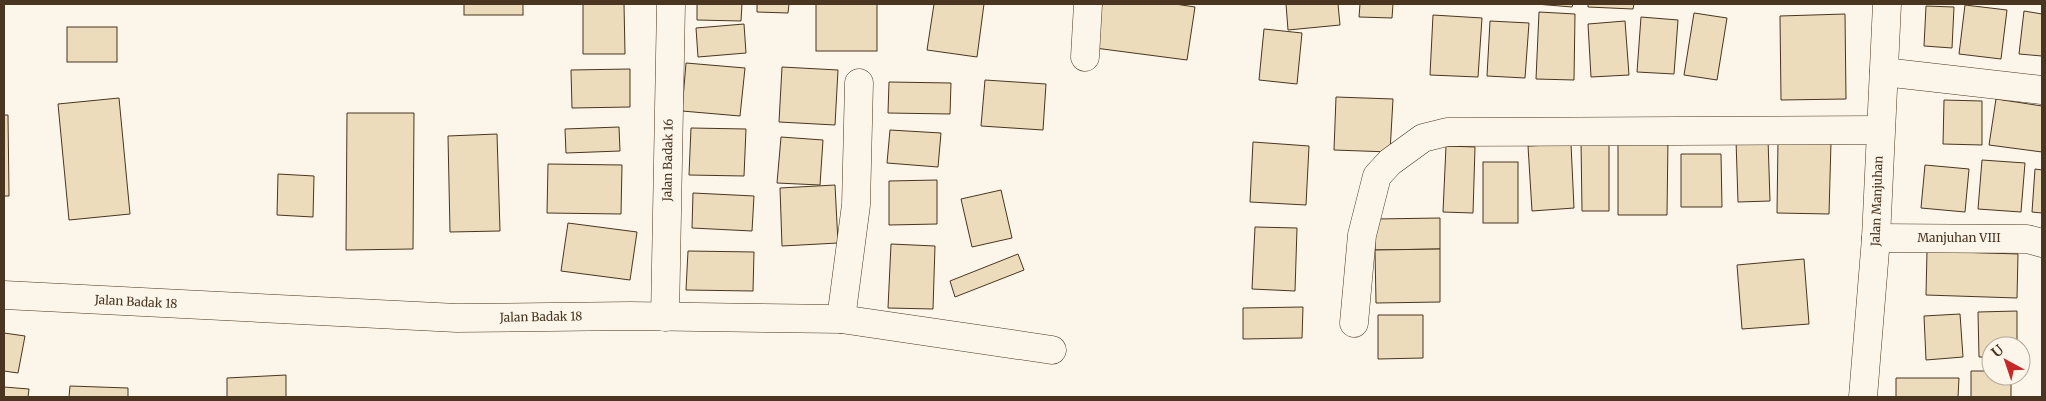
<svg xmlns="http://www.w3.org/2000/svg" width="2046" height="401" font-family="Merriweather,serif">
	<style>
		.building { fill: #ecdcbc; stroke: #4a3520 }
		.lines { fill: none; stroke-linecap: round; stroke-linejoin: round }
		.minor-casing { stroke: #4a3520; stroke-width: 29 }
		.minor { stroke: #fbf6e9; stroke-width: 28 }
		.labels { text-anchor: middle; stroke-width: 4; stroke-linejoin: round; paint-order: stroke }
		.street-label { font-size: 12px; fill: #4a3520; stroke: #fbf6e9 }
	</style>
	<rect width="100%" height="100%" fill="#fbf6e9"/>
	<g class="building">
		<rect x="464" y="4" width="59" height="11"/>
		<polygon points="583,4 624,4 625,54 583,54"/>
		<polygon points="697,4 742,4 741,21 697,20"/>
		<polygon points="757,4 789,4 788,13 757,12"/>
		<rect x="816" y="4" width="61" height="47"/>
		<polygon points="934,4 984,4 977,57 927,50"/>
		<polygon points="1102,4 1175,4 1195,7 1187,60 1095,48"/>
		<polygon points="1286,4 1338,4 1340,25 1288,30"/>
		<polygon points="1360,4 1393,4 1392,18 1359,17"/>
		<polygon points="1536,4 1573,4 1572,7"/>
		<polygon points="1588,4 1634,4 1633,9 1588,7"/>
		<polygon points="1965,5 2007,10 2001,59 1959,54"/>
		<polygon points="1926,6 1954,7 1952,48 1924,46"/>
		<polygon points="2024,11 2042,14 2042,56 2019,54"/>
		<polygon points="1539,12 1575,14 1574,80 1536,79"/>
		<polygon points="1694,13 1727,18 1717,80 1684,75"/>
		<polygon points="1845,14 1846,99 1781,100 1780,16"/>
		<polygon points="1433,15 1482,18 1478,77 1430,75"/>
		<polygon points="1641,17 1678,20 1674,74 1637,72"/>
		<polygon points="1490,21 1529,23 1525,78 1487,76"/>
		<polygon points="1625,21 1629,75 1591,77 1588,24"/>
		<polygon points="744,24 746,53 698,57 696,28"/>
		<rect x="67" y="27" width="50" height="35"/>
		<polygon points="1264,29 1302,33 1297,84 1259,80"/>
		<polygon points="686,63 745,68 740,116 682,111"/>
		<polygon points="782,67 838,70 835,125 779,122"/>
		<polygon points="630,69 630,107 572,108 571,70"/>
		<polygon points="985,80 1046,84 1043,130 981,126"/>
		<polygon points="889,82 951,83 950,114 888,113"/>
		<polygon points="1336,97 1393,99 1390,152 1334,150"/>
		<polygon points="119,98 130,214 69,220 58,104"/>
		<polygon points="1996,99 2042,106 2042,152 1989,145"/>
		<polygon points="1944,100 1982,101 1982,145 1943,144"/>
		<polygon points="347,113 414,113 413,249 346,250"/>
		<polygon points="4,115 8,115 9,196 4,196"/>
		<polygon points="619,127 620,151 566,153 565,129"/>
		<polygon points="691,128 746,129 744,176 689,175"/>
		<polygon points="890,130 941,133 938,167 887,163"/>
		<polygon points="497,134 500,231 450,232 448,136"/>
		<polygon points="781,137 823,140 820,185 777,183"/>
		<polygon points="1618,138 1668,138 1667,215 1618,215"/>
		<polygon points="1768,139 1770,201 1738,202 1736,140"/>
		<polygon points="1581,141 1609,141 1609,211 1582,211"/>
		<polygon points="1778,141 1831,142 1829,214 1777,213"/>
		<polygon points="1253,142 1309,146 1306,205 1250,202"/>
		<polygon points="1571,144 1574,208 1532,211 1528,146"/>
		<polygon points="1446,146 1475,147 1473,213 1443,212"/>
		<polygon points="1681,154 1721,154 1722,207 1681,207"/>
		<polygon points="1982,160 2025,163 2021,212 1978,209"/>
		<rect x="1483" y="162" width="35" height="61"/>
		<polygon points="548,164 622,165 621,214 547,213"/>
		<polygon points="1925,165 1969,169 1965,212 1921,208"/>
		<polygon points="2035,169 2042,170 2042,213 2032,212"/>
		<polygon points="278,174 314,176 313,217 277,215"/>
		<polygon points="937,180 937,224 889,225 889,181"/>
		<polygon points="835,185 838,243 782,246 780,188"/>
		<polygon points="1001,190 1012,238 972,247 961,199"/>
		<polygon points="693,193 754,196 752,231 692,228"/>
		<polygon points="1440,218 1440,249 1375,250 1375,219"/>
		<polygon points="568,223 637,232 630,280 561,271"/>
		<polygon points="1255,227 1297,228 1295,291 1252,289"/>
		<polygon points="891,244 935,246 933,309 888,308"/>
		<polygon points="1440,249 1440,302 1376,303 1375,250"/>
		<polygon points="688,251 754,252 753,291 686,290"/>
		<polygon points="1927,251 2018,254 2017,298 1926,295"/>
		<polygon points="1018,254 1024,270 955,297 950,281"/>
		<polygon points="1804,259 1809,324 1742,329 1737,265"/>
		<polygon points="1303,307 1302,338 1243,339 1243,308"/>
		<polygon points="2017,311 2017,346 1991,346 1991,357 1979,357 1978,312"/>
		<polygon points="1960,314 1963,357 1926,360 1924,316"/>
		<polygon points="1378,315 1423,315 1423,358 1378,359"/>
		<polygon points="4,333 25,336 18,373 4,371"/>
		<polygon points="1971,371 1991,371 1991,376 2011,376 2011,397 1971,397"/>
		<polygon points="286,375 286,397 227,397 227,378"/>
		<polygon points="1896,378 1959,378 1958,397 1896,397"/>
		<polygon points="70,386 128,388 128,397 69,397"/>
		<polygon points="4,387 29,389 28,397 4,397"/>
	</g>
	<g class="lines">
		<defs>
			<g id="minor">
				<polyline points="1085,57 1088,4"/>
				<polyline points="1884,72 2042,90"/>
				<polyline points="1876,238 2027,239 2042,243"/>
				<polyline points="4,295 457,318 630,316 841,319 856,205 859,83"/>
				<polyline points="665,317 671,4"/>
				<polyline points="841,319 1052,350"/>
				<polyline points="1354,323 1362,235 1377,176 1390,162 1423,138 1447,132 1880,130"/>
				<polyline points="1863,397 1876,238 1887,4"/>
			</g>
		</defs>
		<use href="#minor" class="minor-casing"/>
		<use href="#minor" class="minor"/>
	</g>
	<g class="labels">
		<g class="street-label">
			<text transform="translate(668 160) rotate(-89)" y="4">Jalan Badak 16</text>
			<text transform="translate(1877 201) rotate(-88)" y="4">Jalan Manjuhan</text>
			<text x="1959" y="242">Manjuhan VIII</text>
			<text transform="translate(136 302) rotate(3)" y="4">Jalan Badak 18</text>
			<text transform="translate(541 317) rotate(-1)" y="4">Jalan Badak 18</text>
		</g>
	</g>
	<rect width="2046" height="401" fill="none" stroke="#4a3520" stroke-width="10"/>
	<g transform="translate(2006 361) rotate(320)"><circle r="24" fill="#fbf6e9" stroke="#b4a999"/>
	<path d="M0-4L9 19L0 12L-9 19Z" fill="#c62828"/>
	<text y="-8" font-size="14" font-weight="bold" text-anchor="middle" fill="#4a3520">U</text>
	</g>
</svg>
